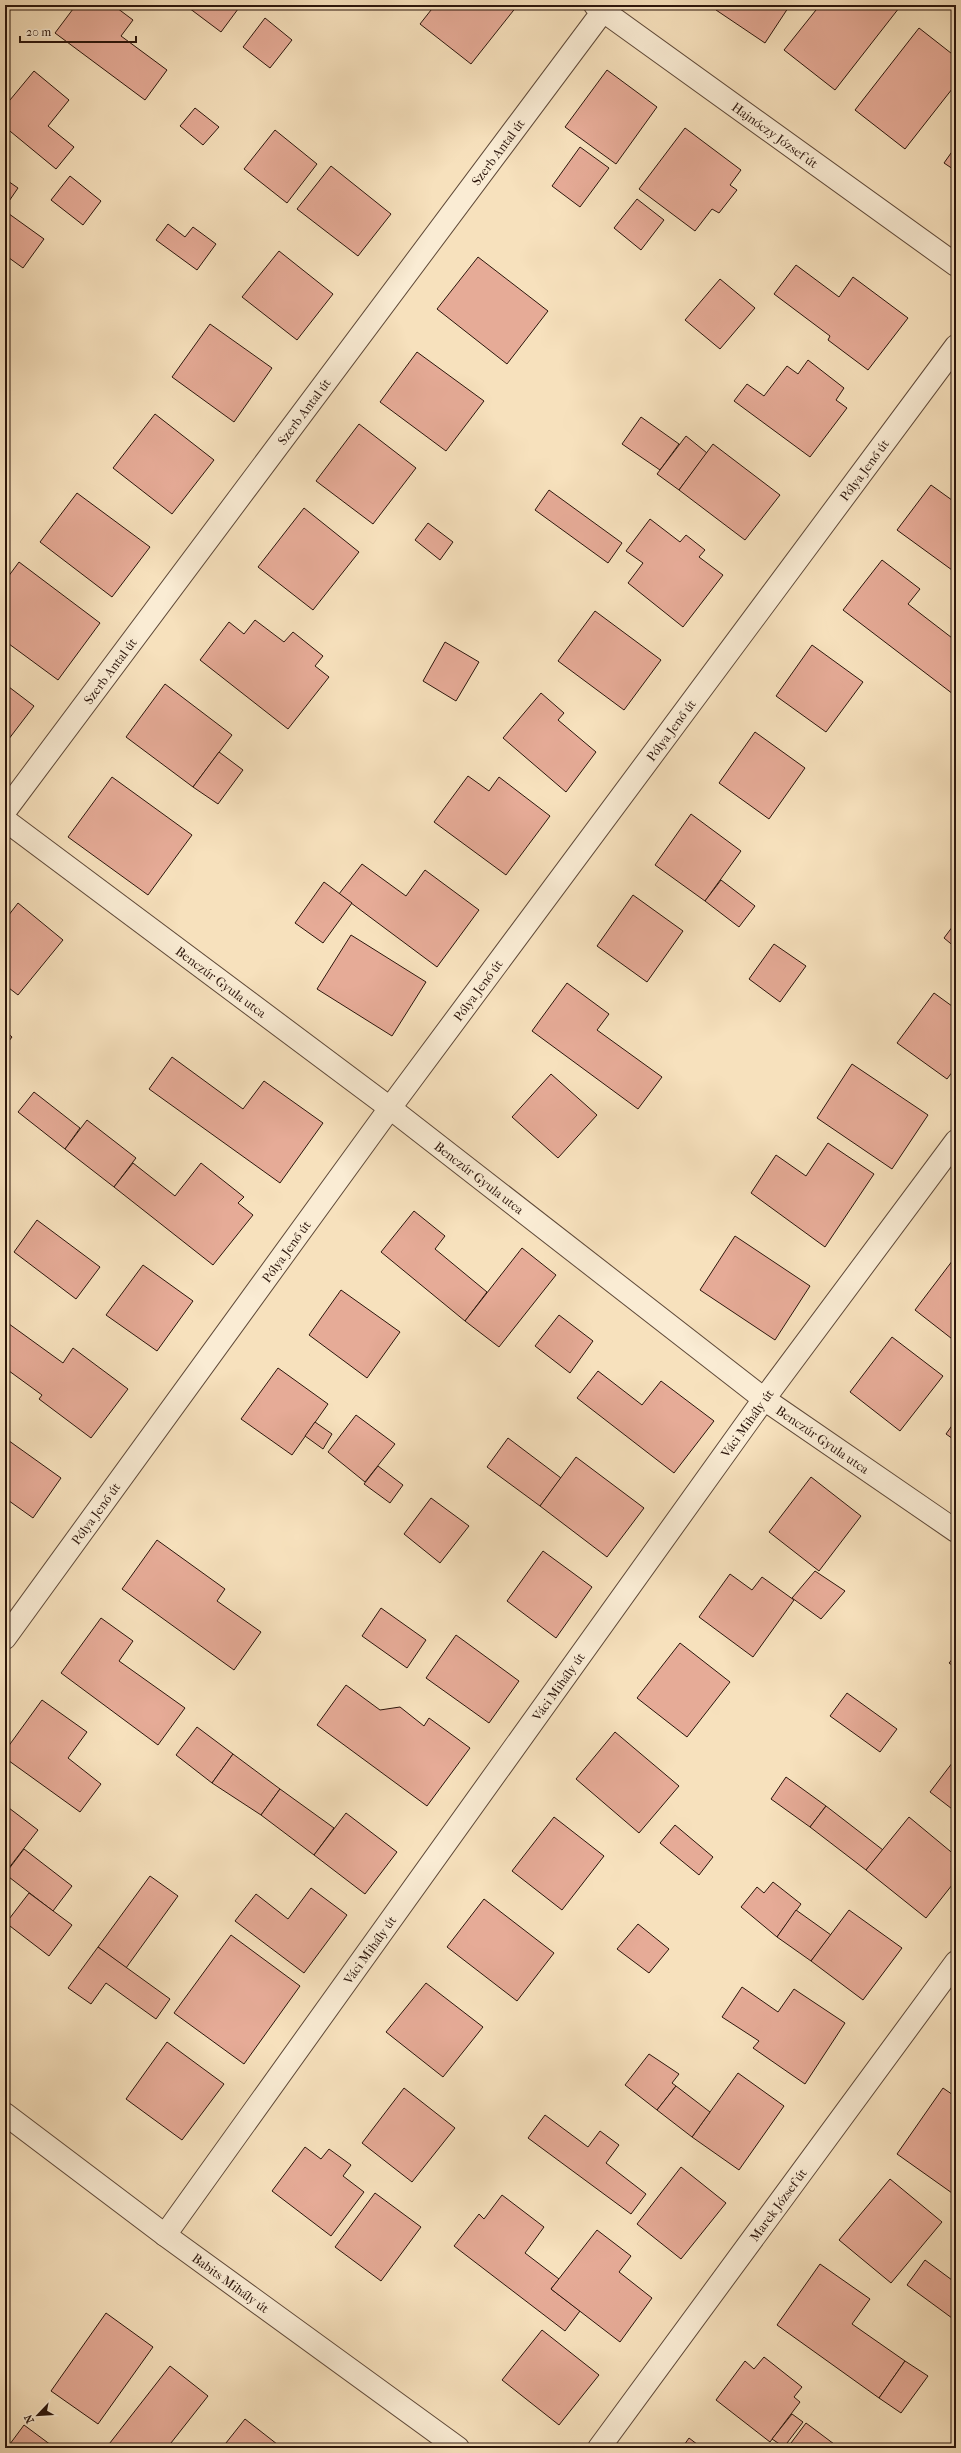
<svg xmlns="http://www.w3.org/2000/svg" width="961" height="2453" font-family="'IM FELL French Canon',serif">
	<style>
		.building { fill: #e6ab97; stroke: #2c160c }
		.lines { fill: none; stroke-linecap: round; stroke-linejoin: round }
		.minor-casing { stroke: #5f4938; stroke-width: 24 }
		.minor { stroke: #faecd4; stroke-width: 22 }
		.labels { text-anchor: middle; stroke-width: 3; stroke-linejoin: round; paint-order: stroke }
		.street-label { font-size: 13px; fill: #2c160c; stroke: #faecd4 }
	</style>
	<rect width="100%" height="100%" fill="#f7e1bd"/>
	<filter id="stains"><feTurbulence type="fractalNoise" baseFrequency=".005" numOctaves="4"/><feColorMatrix values="0 0 0 0 .2 0 0 0 0 .09 0 0 0 0 .02 0 0 0 .5 -.17"/></filter>
	<radialGradient id="worn" r=".72"><stop offset=".6" stop-color="#630" stop-opacity="0"/><stop offset="1" stop-color="#630" stop-opacity=".3"/></radialGradient>
	<g class="building">
		<polygon points="76,5 113,5 133,20 121,36 167,70 145,100 55,33"/>
		<polygon points="185,5 241,5 221,32"/>
		<polygon points="435,5 516,5 517,6 471,64 420,24"/>
		<polygon points="719,5 790,5 765,43 716,10"/>
		<polygon points="820,5 895,5 899,8 835,90 784,50"/>
		<polygon points="265,18 292,40 270,68 243,47"/>
		<polygon points="919,28 956,57 956,84 905,149 855,110"/>
		<polygon points="607,70 657,107 616,164 565,127"/>
		<polygon points="34,71 69,100 48,126 74,147 56,169 5,127 5,106"/>
		<polygon points="195,108 219,127 203,145 180,126"/>
		<polygon points="685,128 741,170 730,185 737,190 719,213 712,209 695,231 639,189"/>
		<polygon points="275,130 317,164 287,203 244,169"/>
		<polygon points="956,146 956,171 944,163"/>
		<polygon points="580,147 609,168 580,207 552,186"/>
		<polygon points="331,166 391,214 358,256 297,209"/>
		<polygon points="70,176 101,201 83,225 51,200"/>
		<polygon points="5,179 18,188 5,207"/>
		<polygon points="637,199 664,220 641,250 614,228"/>
		<polygon points="5,211 44,239 23,268 5,255"/>
		<polygon points="168,224 185,237 193,227 216,244 197,270 156,240"/>
		<polygon points="279,251 333,294 297,340 242,297"/>
		<polygon points="478,257 548,311 507,364 437,309"/>
		<polygon points="796,265 839,297 853,277 908,318 868,370 828,340 830,336 774,294"/>
		<polygon points="720,279 755,308 720,349 685,320"/>
		<polygon points="210,324 272,368 234,422 172,377"/>
		<polygon points="417,352 484,401 446,451 380,402"/>
		<polygon points="808,360 844,388 836,400 847,408 810,457 734,401 747,384 764,396 787,366 798,374"/>
		<polygon points="155,414 214,460 172,514 113,468"/>
		<polygon points="641,417 679,444 660,470 622,444"/>
		<polygon points="359,424 416,468 373,524 316,481"/>
		<polygon points="686,436 707,453 679,490 657,474"/>
		<polygon points="713,444 780,495 745,540 679,490"/>
		<polygon points="931,485 956,503 956,567 955,566 952,570 897,530"/>
		<polygon points="549,490 622,543 608,563 535,510"/>
		<polygon points="77,493 150,547 112,597 40,542"/>
		<polygon points="304,508 359,552 313,610 258,567"/>
		<polygon points="650,519 680,542 686,535 705,550 699,557 723,575 683,627 628,583 643,563 626,551"/>
		<polygon points="428,523 453,542 440,560 415,540"/>
		<polygon points="882,560 920,589 908,604 956,641 956,690 953,694 843,610"/>
		<polygon points="19,562 100,623 58,680 5,641 5,581"/>
		<polygon points="595,611 661,660 624,710 558,661"/>
		<polygon points="255,620 284,642 293,632 323,656 315,666 329,677 288,729 200,660 229,622 244,634"/>
		<polygon points="445,642 479,662 456,701 423,681"/>
		<polygon points="812,645 863,682 826,732 776,696"/>
		<polygon points="5,684 34,706 5,744"/>
		<polygon points="165,684 232,735 193,787 126,737"/>
		<polygon points="541,693 564,713 558,720 596,752 566,792 503,738"/>
		<polygon points="755,732 805,768 769,819 719,783"/>
		<polygon points="219,752 243,770 218,804 193,787"/>
		<polygon points="468,776 489,791 499,777 550,816 506,875 434,822"/>
		<polygon points="112,777 192,835 148,895 68,837"/>
		<polygon points="691,814 741,851 705,901 655,865"/>
		<polygon points="362,864 406,896 425,870 479,910 437,967 339,894"/>
		<polygon points="721,880 755,906 739,927 705,901"/>
		<polygon points="324,882 352,903 323,943 295,923"/>
		<polygon points="633,895 683,931 647,982 597,946"/>
		<polygon points="18,903 63,940 18,995 5,985 5,920"/>
		<polygon points="956,922 956,948 944,938"/>
		<polygon points="351,935 426,982 392,1036 317,989"/>
		<polygon points="774,944 806,966 780,1002 749,979"/>
		<polygon points="567,983 609,1014 597,1030 662,1077 638,1109 532,1031"/>
		<polygon points="934,993 956,1009 956,1067 947,1079 897,1043"/>
		<polygon points="5,1031 12,1037 5,1046"/>
		<polygon points="172,1057 243,1109 264,1081 323,1123 280,1183 149,1089"/>
		<polygon points="852,1064 928,1115 892,1169 817,1118"/>
		<polygon points="551,1074 597,1115 558,1158 512,1117"/>
		<polygon points="34,1092 80,1128 65,1149 18,1112"/>
		<polygon points="87,1120 136,1158 114,1187 65,1149"/>
		<polygon points="828,1143 874,1174 825,1247 751,1193 776,1155 806,1176"/>
		<polygon points="133,1163 175,1196 201,1163 244,1197 238,1203 253,1215 213,1265 114,1187"/>
		<polygon points="414,1211 445,1236 435,1249 487,1292 465,1321 381,1252"/>
		<polygon points="37,1220 100,1267 76,1299 14,1252"/>
		<polygon points="735,1236 810,1286 775,1340 700,1290"/>
		<polygon points="522,1248 556,1275 499,1347 465,1321"/>
		<polygon points="956,1256 956,1342 915,1310"/>
		<polygon points="143,1265 193,1301 157,1351 106,1315"/>
		<polygon points="341,1290 400,1332 367,1378 309,1335"/>
		<polygon points="559,1315 593,1341 570,1373 535,1346"/>
		<polygon points="5,1321 63,1363 73,1348 128,1389 91,1438 39,1399 42,1395 5,1368"/>
		<polygon points="892,1337 943,1376 900,1431 850,1392"/>
		<polygon points="278,1368 328,1404 292,1455 241,1419"/>
		<polygon points="598,1371 642,1405 661,1381 714,1421 674,1473 577,1398"/>
		<polygon points="356,1415 395,1444 365,1482 328,1452"/>
		<polygon points="956,1420 956,1441 946,1434"/>
		<polygon points="315,1422 332,1434 323,1449 305,1436"/>
		<polygon points="5,1438 61,1478 33,1518 5,1498"/>
		<polygon points="508,1438 561,1478 540,1506 487,1467"/>
		<polygon points="576,1457 644,1508 607,1557 540,1506"/>
		<polygon points="378,1466 403,1485 390,1503 364,1484"/>
		<polygon points="811,1477 861,1516 819,1571 769,1532"/>
		<polygon points="431,1498 469,1526 440,1563 404,1534"/>
		<polygon points="157,1540 225,1589 217,1601 261,1632 234,1670 122,1589"/>
		<polygon points="543,1551 592,1587 556,1638 507,1601"/>
		<polygon points="815,1571 845,1591 821,1619 792,1598"/>
		<polygon points="730,1574 752,1590 762,1577 794,1600 753,1657 699,1617"/>
		<polygon points="381,1608 426,1640 407,1668 362,1636"/>
		<polygon points="101,1618 133,1641 119,1661 185,1708 158,1745 61,1673"/>
		<polygon points="456,1635 519,1681 489,1723 426,1678"/>
		<polygon points="680,1643 730,1682 687,1737 637,1698"/>
		<polygon points="956,1655 956,1668 949,1663"/>
		<polygon points="346,1685 380,1710 400,1707 424,1726 429,1718 470,1748 427,1806 317,1725"/>
		<polygon points="847,1693 897,1729 880,1752 830,1716"/>
		<polygon points="42,1700 87,1732 68,1758 101,1784 80,1812 5,1758 5,1751"/>
		<polygon points="197,1727 233,1754 212,1783 176,1755"/>
		<polygon points="615,1732 679,1786 639,1833 576,1779"/>
		<polygon points="233,1754 280,1789 261,1815 212,1783"/>
		<polygon points="956,1758 956,1812 930,1792"/>
		<polygon points="786,1777 826,1806 810,1827 771,1799"/>
		<polygon points="280,1789 334,1828 314,1855 261,1815"/>
		<polygon points="5,1805 38,1830 5,1873"/>
		<polygon points="826,1806 883,1850 866,1870 810,1827"/>
		<polygon points="346,1813 397,1852 365,1894 314,1855"/>
		<polygon points="554,1817 604,1856 562,1910 512,1871"/>
		<polygon points="909,1817 956,1856 956,1880 926,1918 866,1870"/>
		<polygon points="675,1825 713,1857 699,1875 660,1843"/>
		<polygon points="24,1849 72,1886 53,1911 5,1874"/>
		<polygon points="150,1876 178,1896 126,1968 98,1947"/>
		<polygon points="773,1882 801,1904 777,1937 741,1907 757,1887 764,1893"/>
		<polygon points="311,1888 347,1915 304,1973 235,1921 256,1894 288,1919"/>
		<polygon points="29,1893 72,1925 49,1956 6,1923"/>
		<polygon points="484,1899 554,1953 517,2001 447,1947"/>
		<polygon points="796,1910 831,1935 811,1961 777,1937"/>
		<polygon points="849,1910 902,1948 863,2000 811,1961"/>
		<polygon points="638,1924 669,1949 649,1973 617,1949"/>
		<polygon points="231,1935 300,1986 244,2064 174,2013"/>
		<polygon points="98,1947 170,1999 156,2019 106,1983 91,2004 68,1988"/>
		<polygon points="426,1983 483,2027 443,2077 386,2032"/>
		<polygon points="742,1987 778,2012 794,1989 845,2023 805,2084 753,2048 759,2041 722,2017"/>
		<polygon points="167,2042 224,2084 182,2140 126,2099"/>
		<polygon points="649,2054 679,2074 672,2083 676,2086 657,2110 625,2085"/>
		<polygon points="738,2073 784,2106 739,2170 692,2137"/>
		<polygon points="676,2086 710,2112 692,2137 657,2110"/>
		<polygon points="404,2088 455,2128 412,2182 362,2143"/>
		<polygon points="943,2088 956,2097 956,2187 952,2193 897,2154"/>
		<polygon points="545,2115 588,2147 600,2131 619,2145 606,2163 646,2194 631,2214 528,2138"/>
		<polygon points="305,2147 321,2159 329,2149 351,2165 343,2176 364,2192 331,2236 272,2191"/>
		<polygon points="681,2167 726,2203 681,2259 637,2224"/>
		<polygon points="890,2179 942,2222 891,2283 839,2240"/>
		<polygon points="375,2193 421,2227 381,2281 335,2247"/>
		<polygon points="502,2195 544,2227 525,2253 559,2279 551,2289 580,2311 565,2331 454,2246 479,2214 484,2219"/>
		<polygon points="597,2230 631,2256 619,2272 652,2298 620,2342 551,2289"/>
		<polygon points="925,2260 956,2283 956,2321 907,2285"/>
		<polygon points="820,2264 870,2299 852,2324 905,2361 879,2398 777,2325"/>
		<polygon points="106,2313 153,2347 98,2424 51,2391"/>
		<polygon points="542,2330 599,2375 559,2425 502,2380"/>
		<polygon points="764,2357 802,2387 794,2397 800,2402 770,2442 716,2400 745,2361 754,2369"/>
		<polygon points="905,2361 928,2376 901,2413 879,2398"/>
		<polygon points="170,2366 208,2396 167,2448 106,2448"/>
		<polygon points="792,2414 803,2422 784,2447 772,2439"/>
		<polygon points="245,2419 282,2448 222,2448"/>
		<polygon points="806,2423 838,2447 837,2448 788,2447"/>
		<polygon points="24,2425 55,2448 7,2448"/>
		<polygon points="689,2438 702,2448 682,2448"/>
	</g>
	<g class="lines">
		<defs>
			<g id="minor">
				<path id="s1" d="M595,5L956,265"/>
				<path id="s2" d="M5,811L603,11"/>
				<path id="s3" d="M5,820L390,1108L764,1399L956,1531"/>
				<path id="s4" d="M5,1638L390,1108L956,346"/>
				<path id="s5" d="M5,2114L165,2235L458,2448"/>
				<path id="s6" d="M165,2235L764,1399L956,1141"/>
				<path id="s7" d="M599,2448L956,1962"/>
			</g>
		</defs>
		<use href="#minor" class="minor-casing"/>
		<use href="#minor" class="minor"/>
	</g>
	<g class="labels">
		<g class="street-label">
			<text dy="5" stroke="none"><textPath href="#s1" startOffset="222">Hajnóczy József út</textPath></text>
			<text dy="5" stroke="none"><textPath href="#s2" startOffset="823">Szerb Antal út</textPath></text>
			<text dy="5" stroke="none"><textPath href="#s2" startOffset="499">Szerb Antal út</textPath></text>
			<text dy="5" stroke="none"><textPath href="#s4" startOffset="1450">Pólya Jenő út</textPath></text>
			<text dy="5" stroke="none"><textPath href="#s2" startOffset="175">Szerb Antal út</textPath></text>
			<text dy="5" stroke="none"><textPath href="#s4" startOffset="1126">Pólya Jenő út</textPath></text>
			<text dy="5" stroke="none"><textPath href="#s3" startOffset="270">Benczúr Gyula utca</textPath></text>
			<text dy="5" stroke="none"><textPath href="#s4" startOffset="802">Pólya Jenő út</textPath></text>
			<text dy="5" stroke="none"><textPath href="#s3" startOffset="594">Benczúr Gyula utca</textPath></text>
			<text dy="5" stroke="none"><textPath href="#s4" startOffset="478">Pólya Jenő út</textPath></text>
			<text dy="5" stroke="none"><textPath href="#s6" startOffset="999">Váci Mihály út</textPath></text>
			<text dy="5" stroke="none"><textPath href="#s3" startOffset="1026">Benczúr Gyula utca</textPath></text>
			<text dy="5" stroke="none"><textPath href="#s4" startOffset="154">Pólya Jenő út</textPath></text>
			<text dy="5" stroke="none"><textPath href="#s6" startOffset="675">Váci Mihály út</textPath></text>
			<text dy="5" stroke="none"><textPath href="#s6" startOffset="351">Váci Mihály út</textPath></text>
			<text dy="5" stroke="none"><textPath href="#s7" startOffset="302">Marek József út</textPath></text>
			<text dy="5" stroke="none"><textPath href="#s5" startOffset="282">Babits Mihály út</textPath></text>
		</g>
	</g>
	<rect width="961" height="2453" fill="none" stroke="#f7e1bd" stroke-width="20"/>
	<rect x="6" y="6" width="949" height="2441" fill="none" stroke="#2c160c" stroke-width="2"/>
	<rect x="10" y="10" width="941" height="2433" fill="none" stroke="#2c160c"/>
	<g transform="translate(38 2415) rotate(245)" stroke="#faecd4" stroke-width="3" paint-order="stroke">
	<path d="M0-3L7 15L0 10L-7 15Z" fill="#2c160c"/>
	<text y="-6" font-size="11" font-weight="bold" text-anchor="middle" fill="#2c160c">N</text>
	</g>
	<path d="M20 36v6h116v-6" fill="none" stroke="#2c160c" stroke-width="2"/>
	<text x="26" y="36" font-size="12" fill="#2c160c" stroke="#faecd4" stroke-width="3" paint-order="stroke">20 m</text>
	<rect width="100%" height="100%" filter="url(#stains)"/>
	<rect width="100%" height="100%" fill="url(#worn)"/>
</svg>
